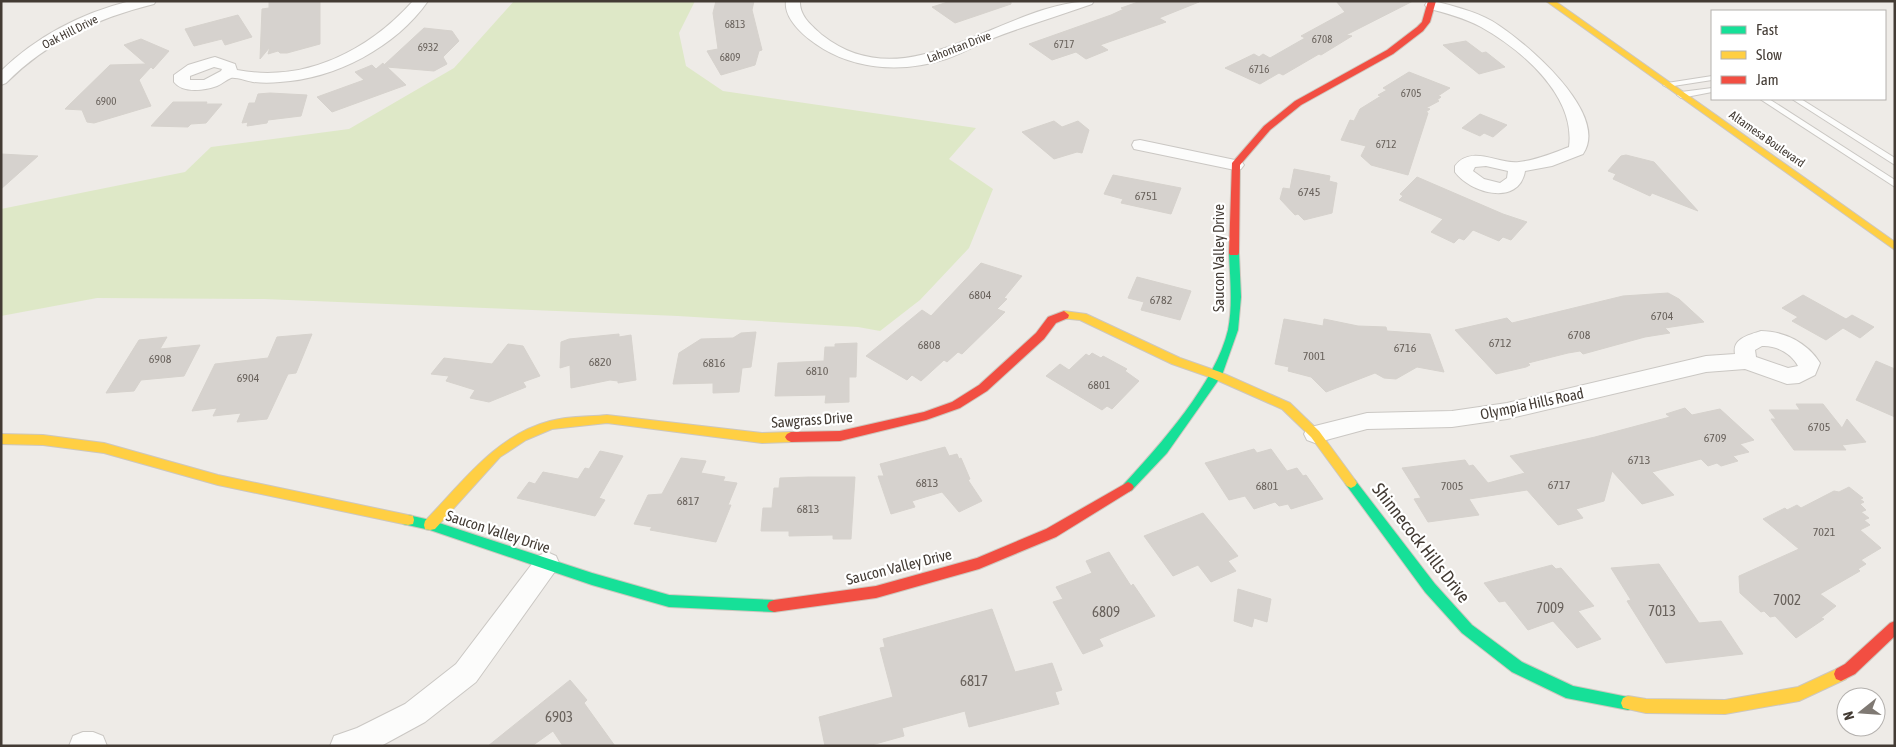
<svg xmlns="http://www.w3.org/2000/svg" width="1896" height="747" font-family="'Asap Condensed',sans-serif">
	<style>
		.green { fill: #dee8c7 }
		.building { fill: #d6d2ce; stroke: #d6d2cd }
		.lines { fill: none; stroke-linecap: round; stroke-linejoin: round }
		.lane-casing { stroke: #cac7c3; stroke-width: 2 }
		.street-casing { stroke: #cac7c3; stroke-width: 2 }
		.fast-casing { stroke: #cdc7be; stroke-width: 2 }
		.slow-casing { stroke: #cdc7be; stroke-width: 2 }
		.jam-casing { stroke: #cdc7be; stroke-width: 2 }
		.lane { fill: #fcfcfb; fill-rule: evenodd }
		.street { fill: #fcfcfb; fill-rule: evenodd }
		.fast { fill: #16e098; fill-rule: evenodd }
		.slow { fill: #ffcf43; fill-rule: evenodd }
		.jam { fill: #f24e42; fill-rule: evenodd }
		.labels { text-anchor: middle; stroke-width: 4.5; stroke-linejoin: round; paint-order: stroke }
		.far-number-label { font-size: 11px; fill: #69625c }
		.far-street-label { font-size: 12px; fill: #433b34; stroke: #fff }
		.number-label { font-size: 12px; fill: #69625c }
		.street-label { font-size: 15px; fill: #433b34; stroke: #fff }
		.near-number-label { font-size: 15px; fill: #69625c }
		.near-street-label { font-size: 18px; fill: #433b34; stroke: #fff }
	</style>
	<rect width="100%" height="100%" fill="#eeebe7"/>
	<polygon class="green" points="514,1 695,1 679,33 686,66 723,91 976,128 949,159 993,189 969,248 920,300 880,331 858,327 678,316 264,299 97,298 1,316 1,209 185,172 211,147 349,129 454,68"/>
	<g class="building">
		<polygon points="269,1 320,1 320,44 287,53 280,53 278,51 268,54 270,47 260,59 262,9 269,8"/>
		<polygon points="716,1 754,1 752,10 762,50 759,51 755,65 721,75 707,51 718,49 713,13"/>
		<polygon points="951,1 1011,1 1011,4 955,23 932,7"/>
		<polygon points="1141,1 1199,2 1159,18 1166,22 1100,45 1108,50 1086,59 1076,52 1052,60 1029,44 1111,15 1124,9 1121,8"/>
		<polygon points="1336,1 1413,1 1346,35 1352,36 1321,55 1319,54 1283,75 1279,73 1260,84 1225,68 1254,54 1259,57 1263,54 1270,58 1305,38 1301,36 1345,12"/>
		<polygon points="238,15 252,37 225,45 222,39 194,46 185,29"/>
		<polygon points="424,28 452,31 459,41 443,57 447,64 434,71 387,67 406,85 332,112 317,97 364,80 355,72 372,65 376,69 383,63 384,65"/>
		<polygon points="141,39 169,51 153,69 151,67 139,80 151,106 94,123 87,122 82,110 65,109 110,65 146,64 124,45"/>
		<polygon points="1466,41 1482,53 1486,52 1505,67 1479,74 1443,45"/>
		<polygon points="1409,72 1450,88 1438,96 1441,97 1437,100 1439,101 1426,108 1430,109 1426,112 1428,113 1408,175 1371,165 1361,156 1366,146 1341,140 1350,120 1354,121 1360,109 1381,96 1378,95 1387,90 1383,88"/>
		<polygon points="270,93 307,95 301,116 268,120 267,123 247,126 248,122 242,123 249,103 255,103 258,94"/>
		<polygon points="173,102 207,102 206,104 222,104 206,123 191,124 188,127 151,126"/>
		<polygon points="1480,114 1507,125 1493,137 1484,133 1480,136 1462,128"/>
		<polygon points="1054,121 1062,127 1078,121 1089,130 1082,153 1077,152 1054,159 1022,132"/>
		<polygon points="1,154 38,156 1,189"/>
		<polygon points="1626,155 1654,162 1698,211 1652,193 1650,196 1613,179 1616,174 1608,171 1621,156"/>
		<polygon points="1294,169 1330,176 1329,181 1337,183 1332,213 1304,220 1298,214 1295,215 1280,199 1283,188 1290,189"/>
		<polygon points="1113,175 1181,188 1171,214 1121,203 1123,199 1104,194"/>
		<polygon points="1417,177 1503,214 1527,222 1511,240 1503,237 1499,241 1473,230 1464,240 1459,238 1454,243 1431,232 1443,219 1399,200 1403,196 1400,194"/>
		<polygon points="981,263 1022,276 1004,298 1007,299 997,309 1005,312 962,354 958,352 947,362 944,360 921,381 912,375 907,380 866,356 922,310 931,316"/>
		<polygon points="1137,277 1191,291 1180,320 1141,310 1144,302 1128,298"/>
		<polygon points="1668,293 1679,299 1704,322 1665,328 1670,333 1645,337 1583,354 1580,351 1568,353 1528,363 1530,365 1526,367 1496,374 1455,330 1507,318 1512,323 1623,296"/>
		<polygon points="1803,295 1846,319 1852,315 1874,327 1860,338 1843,328 1826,340 1792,321 1798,317 1782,308"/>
		<polygon points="1284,319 1323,326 1324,319 1358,326 1386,327 1387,331 1430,334 1444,372 1417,367 1396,379 1384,378 1375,373 1326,392 1311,377 1288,371 1289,367 1275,364"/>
		<polygon points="756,332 751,367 742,368 739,392 713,393 713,383 673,384 679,353 701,339 733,338 741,333"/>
		<polygon points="312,334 296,373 288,374 267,419 237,422 241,413 213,416 217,408 192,411 215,364 268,358 277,337"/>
		<polygon points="619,334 619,337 631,335 636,380 618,383 618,381 610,380 571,388 570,365 560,368 561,342 569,339"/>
		<polygon points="167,337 160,349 200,345 184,376 141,380 134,391 106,393 139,340"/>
		<polygon points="857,343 856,377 849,377 849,402 825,403 826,395 775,396 778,363 824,361 825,347 835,347 835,344"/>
		<polygon points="508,344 523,346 540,376 523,382 526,387 489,402 470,398 475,390 446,381 449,376 431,374 444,358 492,364"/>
		<polygon points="1092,353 1101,358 1103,356 1127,369 1125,371 1139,381 1112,409 1107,406 1102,410 1046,376 1060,364 1069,370 1086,354 1089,356"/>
		<polygon points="1876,361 1895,369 1895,417 1856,400"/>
		<polygon points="1796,404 1823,404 1842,428 1847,419 1866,442 1842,445 1846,450 1794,450 1771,419 1776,419 1769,410 1800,410"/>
		<polygon points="1685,408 1692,415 1720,409 1754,440 1740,444 1749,452 1733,456 1738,461 1721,466 1717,463 1708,466 1701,459 1652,472 1674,495 1642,504 1612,471 1604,501 1576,509 1583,518 1558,525 1527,490 1469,499 1479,515 1428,522 1414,499 1421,498 1402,468 1465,460 1469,466 1473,465 1488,483 1525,473 1510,456 1595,437 1670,417 1666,414"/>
		<polygon points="945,447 949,456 957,454 959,459 961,458 970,479 968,480 982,501 959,512 942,492 912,501 915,507 891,514 878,476 884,476 880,464"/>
		<polygon points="1254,449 1257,453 1271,449 1287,471 1297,468 1303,476 1306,475 1323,499 1291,509 1288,504 1279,506 1275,502 1254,509 1245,496 1229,500 1205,463"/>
		<polygon points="600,451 623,456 599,498 605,500 595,516 517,498 529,482 535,484 543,472 578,479 585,468 589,469"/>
		<polygon points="681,458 706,461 701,473 725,477 723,481 737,483 728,505 731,505 716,542 650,530 652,527 634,524 648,495 662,494"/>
		<polygon points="809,477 855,477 851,539 833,539 833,535 789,536 789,531 761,531 763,508 772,508 774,488 779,488 780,478"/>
		<polygon points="1849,487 1863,498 1860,499 1864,502 1860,504 1866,510 1861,512 1869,518 1864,520 1870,525 1860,530 1881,548 1861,560 1866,564 1858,569 1860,571 1820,594 1836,606 1821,618 1824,619 1796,638 1775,616 1770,617 1764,611 1761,612 1740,593 1739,576 1799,549 1763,519 1785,508 1787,510 1797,505 1801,508 1834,491 1839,492"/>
		<polygon points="1203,513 1238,556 1228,561 1236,571 1211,582 1198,565 1173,576 1144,536"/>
		<polygon points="1109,552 1131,586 1133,584 1155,616 1099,639 1103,646 1083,654 1053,602 1063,599 1056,587 1092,573 1086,561"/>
		<polygon points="1659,564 1699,623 1721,621 1743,654 1666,663 1627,601 1631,600 1611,568"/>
		<polygon points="1552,565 1556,569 1561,568 1594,606 1578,611 1601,639 1577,648 1553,621 1528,630 1505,601 1499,602 1484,583"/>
		<polygon points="1238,589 1271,599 1267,622 1254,618 1252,627 1234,621"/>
		<polygon points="992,609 1015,672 1052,663 1062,690 1055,692 1059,704 969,727 965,711 902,728 904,736 868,746 825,746 819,717 893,697 880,648 885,647 883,639"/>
		<polygon points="570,680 587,700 584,703 615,746 563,746 553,731 532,746 488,746"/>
	</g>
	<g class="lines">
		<defs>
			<g id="lane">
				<polygon points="1712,76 1712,80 1667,87 1663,85 1667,83"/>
				<polygon points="1712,88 1712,92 1681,98 1677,95 1681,92"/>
				<polygon points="1760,99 1769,99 1895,180 1895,187"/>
				<polygon points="1792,99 1801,99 1895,158 1895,165"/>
			</g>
			<g id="street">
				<path d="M130,1H156L154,4C97,18 48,41 6,83L1,85V71C37,36 82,13 130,1Z"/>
				<path d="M413,1H428C396,47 335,79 280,82C271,83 262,83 253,82C247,81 236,77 231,78C226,80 222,84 217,86C206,90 183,94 174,82V75L188,65L211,58L215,57L235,64L237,70C305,83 368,51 413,1ZM214,67L222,69L221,71L204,80H190V76Z"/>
				<path d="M786,1H800C799,16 812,26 822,35C910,104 1003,1 1094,1L1092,4C1058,16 1024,26 991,39C976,45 962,54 946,59C900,74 848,70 809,39C798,30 784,16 786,1Z"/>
				<path d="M1434,1C1453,6 1474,11 1492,21C1522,39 1611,113 1583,154L1552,166L1525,171C1519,207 1470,193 1455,172V166C1471,144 1500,165 1519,162C1537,160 1553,153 1569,147C1576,96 1522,50 1481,27C1465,18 1445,13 1427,8L1425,5L1427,2ZM1486,166L1508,171L1507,178L1500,183L1484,179L1473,171L1475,167Z"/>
				<polygon points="1140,140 1235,160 1241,161 1244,165 1241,169 1235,170 1134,149 1132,145 1134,141"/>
				<path d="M1761,331C1784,331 1808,343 1820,363L1815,375L1799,383L1787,384L1745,369L1706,372L1507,419L1452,427L1367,429L1315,443L1307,440L1304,434L1307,428L1367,413L1452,411L1507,403L1706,356L1735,354C1732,339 1748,335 1761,331ZM1762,346C1776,345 1792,354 1798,366L1788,368L1756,357L1755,350Z"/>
				<polygon points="547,552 556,556 559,563 556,570 476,682 425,722 381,746 330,746 334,736 357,728 405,704 456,664 538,556"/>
				<polygon points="83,732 93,732 103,736 107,746 69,746 73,736"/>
			</g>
			<g id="fast">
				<path d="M1234,250L1239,253L1241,297L1238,330L1222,375L1167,453L1132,490L1128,492L1124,490L1122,487L1124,484C1160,445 1216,382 1228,330C1233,305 1230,278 1229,253Z"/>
				<polygon points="1351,478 1355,480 1435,584 1472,625 1522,662 1573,686 1633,698 1635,703 1633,708 1628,710 1566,698 1512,672 1462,633 1425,592 1347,486 1345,483 1347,480"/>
				<polygon points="408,515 430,520 592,573 669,595 774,600 779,602 781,606 779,610 774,612 669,607 592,585 430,530 403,524 402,520 403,516"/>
			</g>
			<g id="slow">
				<polygon points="1546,1 1555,1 1895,242 1895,250"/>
				<polygon points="1064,311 1086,314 1180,358 1220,372 1290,403 1319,431 1355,480 1357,483 1355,486 1351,488 1347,486 1311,437 1282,409 1212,378 1172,364 1080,320 1060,318 1059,315"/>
				<path d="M607,415L762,433L791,432L795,434L797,437L795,440L791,442L762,443L607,423L552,429L526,440L500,457L435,529L430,530L425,529L424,525L425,521C462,483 496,435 550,421C568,416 588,417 607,415Z"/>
				<polygon points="1,434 43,435 104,443 218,475 408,515 413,516 414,520 413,524 408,525 218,485 104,453 43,445 1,444"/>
				<polygon points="1841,667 1846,669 1848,674 1846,679 1799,701 1725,714 1646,713 1623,708 1621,703 1623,698 1628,696 1646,699 1725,700 1798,687"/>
			</g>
			<g id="jam">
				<polygon points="1428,1 1436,1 1430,22 1423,31 1393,54 1301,105 1270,130 1240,165 1239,253 1238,255 1230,255 1229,253 1232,163 1264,126 1295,101 1387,50 1417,27 1422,22"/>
				<polygon points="1064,311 1069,315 1068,318 1056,323 1044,339 987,391 960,408 926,420 840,441 791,442 787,440 785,437 787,434 791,432 840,431 924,412 952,402 979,385 1036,333 1048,317"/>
				<polygon points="1128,482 1132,484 1134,487 1132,490 1056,537 979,569 876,598 774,612 769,610 767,606 769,602 774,600 876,586 977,558 1046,529"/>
				<polygon points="1895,621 1895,636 1855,674 1841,681 1836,679 1834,674 1836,669 1845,664 1890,623"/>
			</g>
		</defs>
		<use href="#lane" class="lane-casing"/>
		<use href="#street" class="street-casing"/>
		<use href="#fast" class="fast-casing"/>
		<use href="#slow" class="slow-casing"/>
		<use href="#jam" class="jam-casing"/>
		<use href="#lane" class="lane"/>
		<use href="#street" class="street"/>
		<use href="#fast" class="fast"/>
		<use href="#slow" class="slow"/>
		<use href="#jam" class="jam"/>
	</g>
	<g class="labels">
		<g class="far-number-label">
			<text x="735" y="28">6813</text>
			<text x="1322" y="43">6708</text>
			<text x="1064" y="48">6717</text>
			<text x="428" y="51">6932</text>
			<text x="730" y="61">6809</text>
			<text x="1259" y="73">6716</text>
			<text x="1411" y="97">6705</text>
			<text x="106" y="105">6900</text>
			<text x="1386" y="148">6712</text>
		</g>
		<g class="far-street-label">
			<text transform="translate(70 32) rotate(-27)" y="4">Oak Hill Drive</text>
			<text transform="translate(959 47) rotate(-21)" y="4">Lahontan Drive</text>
			<text transform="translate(1767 139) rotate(35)" y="4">Altamesa Boulevard</text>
		</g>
		<g class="number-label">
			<text x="1309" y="196">6745</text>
			<text x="1146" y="200">6751</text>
			<text x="980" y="299">6804</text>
			<text x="1161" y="304">6782</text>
			<text x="1662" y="320">6704</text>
			<text x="1579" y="339">6708</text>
			<text x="1500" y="347">6712</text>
			<text x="929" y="349">6808</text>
			<text x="1405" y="352">6716</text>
			<text x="1314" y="360">7001</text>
			<text x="160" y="363">6908</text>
			<text x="600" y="366">6820</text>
			<text x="714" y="367">6816</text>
			<text x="817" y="375">6810</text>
			<text x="248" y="382">6904</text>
			<text x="1099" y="389">6801</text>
			<text x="1819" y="431">6705</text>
			<text x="1715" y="442">6709</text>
			<text x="1639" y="464">6713</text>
			<text x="927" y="487">6813</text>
			<text x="1559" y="489">6717</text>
			<text x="1267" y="490">6801</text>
			<text x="1452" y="490">7005</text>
			<text x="688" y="505">6817</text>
			<text x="808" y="513">6813</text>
			<text x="1824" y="536">7021</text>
		</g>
		<g class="street-label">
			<text transform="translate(1219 258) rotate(-90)" y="5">Saucon Valley Drive</text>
			<text transform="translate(1532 404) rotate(-12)" y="5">Olympia Hills Road</text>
			<text transform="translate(812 420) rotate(-4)" y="5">Sawgrass Drive</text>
			<text transform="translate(498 532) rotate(18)" y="5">Saucon Valley Drive</text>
			<text transform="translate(899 567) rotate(-14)" y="5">Saucon Valley Drive</text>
		</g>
		<g class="near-number-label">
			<text x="1787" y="605">7002</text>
			<text x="1550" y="613">7009</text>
			<text x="1662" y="616">7013</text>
			<text x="1106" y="617">6809</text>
			<text x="974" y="686">6817</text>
			<text x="559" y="722">6903</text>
		</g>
		<g class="near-street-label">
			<text transform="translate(1421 543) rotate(52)" y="6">Shinnecock Hills Drive</text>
		</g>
	</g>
	<rect width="1896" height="747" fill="none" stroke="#433b34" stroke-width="5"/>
	<rect x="1711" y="10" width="175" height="90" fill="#ffffff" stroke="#b4b1ae"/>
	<rect x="1721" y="26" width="25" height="8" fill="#16e098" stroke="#b4b1ae"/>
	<text x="1756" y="35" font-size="15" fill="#433b34">Fast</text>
	<rect x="1721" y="51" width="25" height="8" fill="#ffcf43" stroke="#b4b1ae"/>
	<text x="1756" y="60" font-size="15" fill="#433b34">Slow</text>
	<rect x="1721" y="76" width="25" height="8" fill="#f24e42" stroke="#b4b1ae"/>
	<text x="1756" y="85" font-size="15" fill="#433b34">Jam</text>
	<g transform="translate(1861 712) rotate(253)"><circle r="24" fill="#ffffff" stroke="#b4b1ae"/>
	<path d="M0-4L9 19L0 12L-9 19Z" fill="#7f7973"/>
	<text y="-8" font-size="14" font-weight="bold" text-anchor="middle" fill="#433b34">N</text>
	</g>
</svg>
